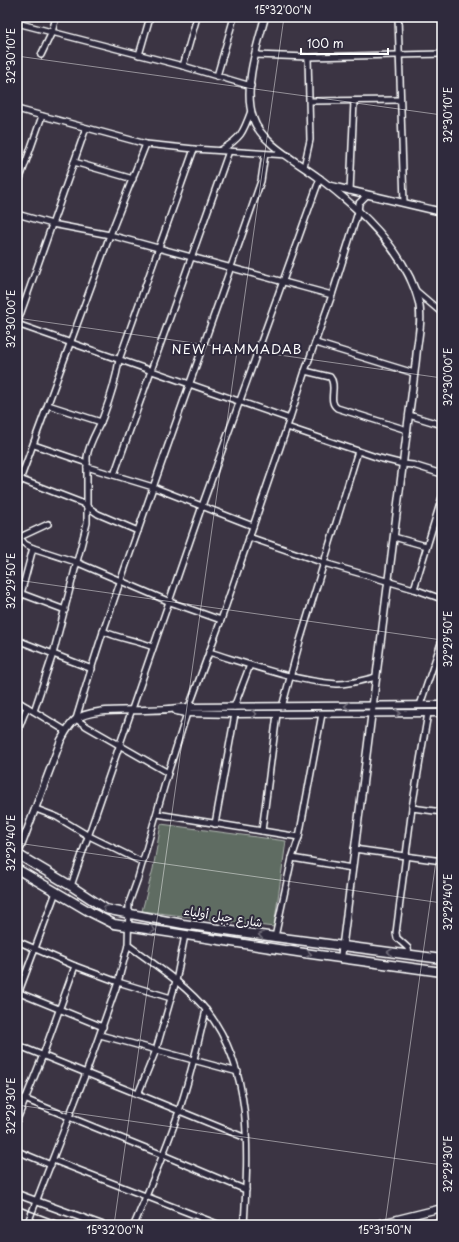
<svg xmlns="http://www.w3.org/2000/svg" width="459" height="1242" font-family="'Playpen Sans','Playpen Sans Arabic',sans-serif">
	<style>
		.green { fill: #5f6c62; stroke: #afb6b0 }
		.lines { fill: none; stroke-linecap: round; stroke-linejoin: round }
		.minor-casing { stroke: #fff; stroke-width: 8 }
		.tertiary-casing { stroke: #fff; stroke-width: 9 }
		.primary-casing { stroke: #fff; stroke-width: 11 }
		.minor { stroke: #2f2a3d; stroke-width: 5 }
		.tertiary { stroke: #2f2a3d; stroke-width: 6 }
		.primary { stroke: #2f2a3d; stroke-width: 8 }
		.rail { stroke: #fff; stroke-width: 1.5 }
		.oneway { stroke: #6d6a77 }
		.ticks { fill: none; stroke: #fff; stroke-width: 1; stroke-opacity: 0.45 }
		.labels { text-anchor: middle; stroke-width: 4; stroke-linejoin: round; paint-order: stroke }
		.street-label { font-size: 12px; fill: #fff; stroke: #2f2a3d }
		.neighbourhood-label { font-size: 13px; letter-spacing: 1px; fill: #fff; stroke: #2f2a3d }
		.neatline { fill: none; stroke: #fff; stroke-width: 1.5 }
		.ticks-label { font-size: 10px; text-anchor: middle; fill: #fff }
	</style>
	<rect width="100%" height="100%" fill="#3b3443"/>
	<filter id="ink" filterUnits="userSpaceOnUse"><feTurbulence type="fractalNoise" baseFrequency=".025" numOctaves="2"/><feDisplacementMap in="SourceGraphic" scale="8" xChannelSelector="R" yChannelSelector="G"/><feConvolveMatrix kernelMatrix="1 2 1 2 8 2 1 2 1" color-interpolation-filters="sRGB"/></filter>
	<g filter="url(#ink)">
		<polygon class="green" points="161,824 286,841 274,927 142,911 153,869"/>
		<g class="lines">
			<defs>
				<g id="minor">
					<polyline points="398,17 404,203"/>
					<polyline points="17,23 183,66 251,86"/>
					<polyline points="41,55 52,32 56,17"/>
					<polyline points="139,55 150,17"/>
					<polyline points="255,55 308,57 442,54"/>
					<polyline points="183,66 197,17"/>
					<polyline points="217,76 234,17"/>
					<polyline points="310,101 400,100"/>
					<polyline points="17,109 146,144 194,149 287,155"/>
					<polyline points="86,128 17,324 290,419"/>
					<path d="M221,150C241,138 243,133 251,111"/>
					<polyline points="74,162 133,179"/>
					<polyline points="304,167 310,140 308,57"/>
					<polyline points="17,187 42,116"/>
					<polyline points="350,191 354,101"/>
					<polyline points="17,214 52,224 110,235 332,295"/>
					<polyline points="415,290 442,313"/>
					<polyline points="316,343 414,373"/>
					<path d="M305,371L330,377C338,386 327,401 337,408L407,430"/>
					<polyline points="48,405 101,422"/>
					<polyline points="409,415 442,425"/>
					<polyline points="287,427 379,458 403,464 413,465 442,474"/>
					<polyline points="34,445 87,463"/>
					<polyline points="87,467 153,487 253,526"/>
					<polyline points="114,475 229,151"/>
					<polyline points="17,478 82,503 98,514 138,531"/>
					<polyline points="17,488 110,235 146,144"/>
					<polyline points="19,537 25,544 33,548 76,562 170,602 221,620"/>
					<polyline points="249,537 324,563 414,589 442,599"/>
					<polyline points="394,537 426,546"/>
					<polyline points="18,538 48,524"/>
					<polyline points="414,589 442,497"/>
					<polyline points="17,592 65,610"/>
					<polyline points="17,609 33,548"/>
					<path d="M103,631C119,639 137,640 153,647"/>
					<polyline points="17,640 92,669"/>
					<path d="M209,652C251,665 294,681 337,684C350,684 364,680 376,677"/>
					<polyline points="17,701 66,731"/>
					<polyline points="420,705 442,640"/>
					<polyline points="234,707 250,665"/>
					<polyline points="282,707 300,641 358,451"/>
					<path d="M34,711L53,654L87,523V457C89,442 98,430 103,417C110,399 116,379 119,360L194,149"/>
					<polyline points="17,733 27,707"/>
					<path d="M168,773L86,726L76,719C85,689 94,659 104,629C155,479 209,331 261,181L265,154"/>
					<polyline points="412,808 442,812"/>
					<polyline points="36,809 57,817 87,835 142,862"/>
					<polyline points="157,814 299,837"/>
					<polyline points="215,824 235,714"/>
					<polyline points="262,831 277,714"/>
					<polyline points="354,849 442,861"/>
					<polyline points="292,858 352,868"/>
					<polyline points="71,886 202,506 320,178"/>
					<polyline points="275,937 292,858 299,837 322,714"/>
					<polyline points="17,941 75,966 118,982 171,998"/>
					<path d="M128,945C155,965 186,985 207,1011C254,1071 248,1154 244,1225"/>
					<polyline points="409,955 408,948 397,938 396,933 412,808 428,713"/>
					<polyline points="17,992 103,1027"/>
					<polyline points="17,997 56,892"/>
					<polyline points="100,1035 238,1072"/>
					<polyline points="17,1045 246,1138"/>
					<polyline points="138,1094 156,1050 176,981 185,935"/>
					<polyline points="17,1096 163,1155 246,1190"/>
					<polyline points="17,1120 43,1055 75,966"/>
					<polyline points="17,1151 51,1165"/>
					<polyline points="53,1160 220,1225"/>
					<polyline points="27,1225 86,1073 118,982 128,945 129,903 138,878 168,773 189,707 221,620 287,427 305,371 332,295 358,212 359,203 367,195"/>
					<path d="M134,1225C150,1187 166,1150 179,1111C190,1078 198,1044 206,1010"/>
				</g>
				<g id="tertiary">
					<path d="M265,17C257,47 243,87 253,118C261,144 298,162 319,178C359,208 407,253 419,303C422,318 419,334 417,349C415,371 412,393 409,415L341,959"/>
					<polyline points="331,186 442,212"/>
					<polyline points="176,711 187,713 235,714 442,713"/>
					<path d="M17,857L61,740C65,733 69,725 75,720C89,708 127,711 145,710C160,710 174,709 189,707L442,705"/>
					<polyline points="17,1194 102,1225"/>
					<polyline points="373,1225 442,1208"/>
				</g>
				<g id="primary">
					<polyline points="17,854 71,886 106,909 115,911 183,924 275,937 442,959"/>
					<polyline points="17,869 90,912 114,924 304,953 442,972"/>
				</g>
			</defs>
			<use href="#minor" class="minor-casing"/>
			<use href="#tertiary" class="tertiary-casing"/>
			<use href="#primary" class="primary-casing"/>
			<use href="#minor" class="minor"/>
			<use href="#tertiary" class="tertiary"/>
			<use href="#primary" class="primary"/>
			<g class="rail">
				<polyline points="17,1206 67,1225"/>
				<polyline points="415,1225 442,1218"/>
			</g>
		</g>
		<defs><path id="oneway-chevron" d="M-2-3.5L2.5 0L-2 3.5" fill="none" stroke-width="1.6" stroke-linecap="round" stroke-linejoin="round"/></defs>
		<g class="oneway">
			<use href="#oneway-chevron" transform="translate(347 706) rotate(179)"/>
			<use href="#oneway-chevron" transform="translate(398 713)"/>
			<use href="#oneway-chevron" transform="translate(254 714)"/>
			<use href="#oneway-chevron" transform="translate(105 908) rotate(-155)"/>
			<use href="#oneway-chevron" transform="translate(153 930) rotate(9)"/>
			<use href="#oneway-chevron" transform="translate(261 935) rotate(-171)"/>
			<use href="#oneway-chevron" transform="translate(390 952) rotate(-172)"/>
			<use href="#oneway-chevron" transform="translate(309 954) rotate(8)"/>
		</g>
	</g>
	<path class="ticks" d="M17,56L442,115M17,318L442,378M17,580L442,640M17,843L442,903M17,1105L442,1165M114,1225L284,17M385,1225L442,818"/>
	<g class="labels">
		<g class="street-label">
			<text transform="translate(223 917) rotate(9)" y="4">شارع جبل أولياء</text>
		</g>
		<g class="neighbourhood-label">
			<text x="237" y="354">NEW HAMMADAB</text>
		</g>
	</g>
	<rect width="459" height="1242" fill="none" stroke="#2f2a3d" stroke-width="44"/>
	<path d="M301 48v6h87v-6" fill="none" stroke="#ffffff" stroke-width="2"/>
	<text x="307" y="48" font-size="12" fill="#ffffff" stroke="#2f2a3d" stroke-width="3" paint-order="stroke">100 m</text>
	<rect x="22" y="22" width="415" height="1198" class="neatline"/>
	<g class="ticks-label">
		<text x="283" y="14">15°32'00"N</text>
		<text transform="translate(11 56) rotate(-90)" y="4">32°30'10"E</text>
		<text transform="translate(448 115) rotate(-90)" y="4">32°30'10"E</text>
		<text transform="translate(11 319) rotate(-90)" y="4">32°30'00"E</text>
		<text transform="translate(448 377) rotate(-90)" y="4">32°30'00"E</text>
		<text transform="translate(11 581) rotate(-90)" y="4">32°29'50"E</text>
		<text transform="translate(448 639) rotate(-90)" y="4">32°29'50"E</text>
		<text transform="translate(11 843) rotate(-90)" y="4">32°29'40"E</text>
		<text transform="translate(448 902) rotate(-90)" y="4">32°29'40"E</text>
		<text transform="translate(11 1106) rotate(-90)" y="4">32°29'30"E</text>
		<text transform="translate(448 1164) rotate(-90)" y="4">32°29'30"E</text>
		<text x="115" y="1234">15°32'00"N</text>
		<text x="385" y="1234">15°31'50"N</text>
	</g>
</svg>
